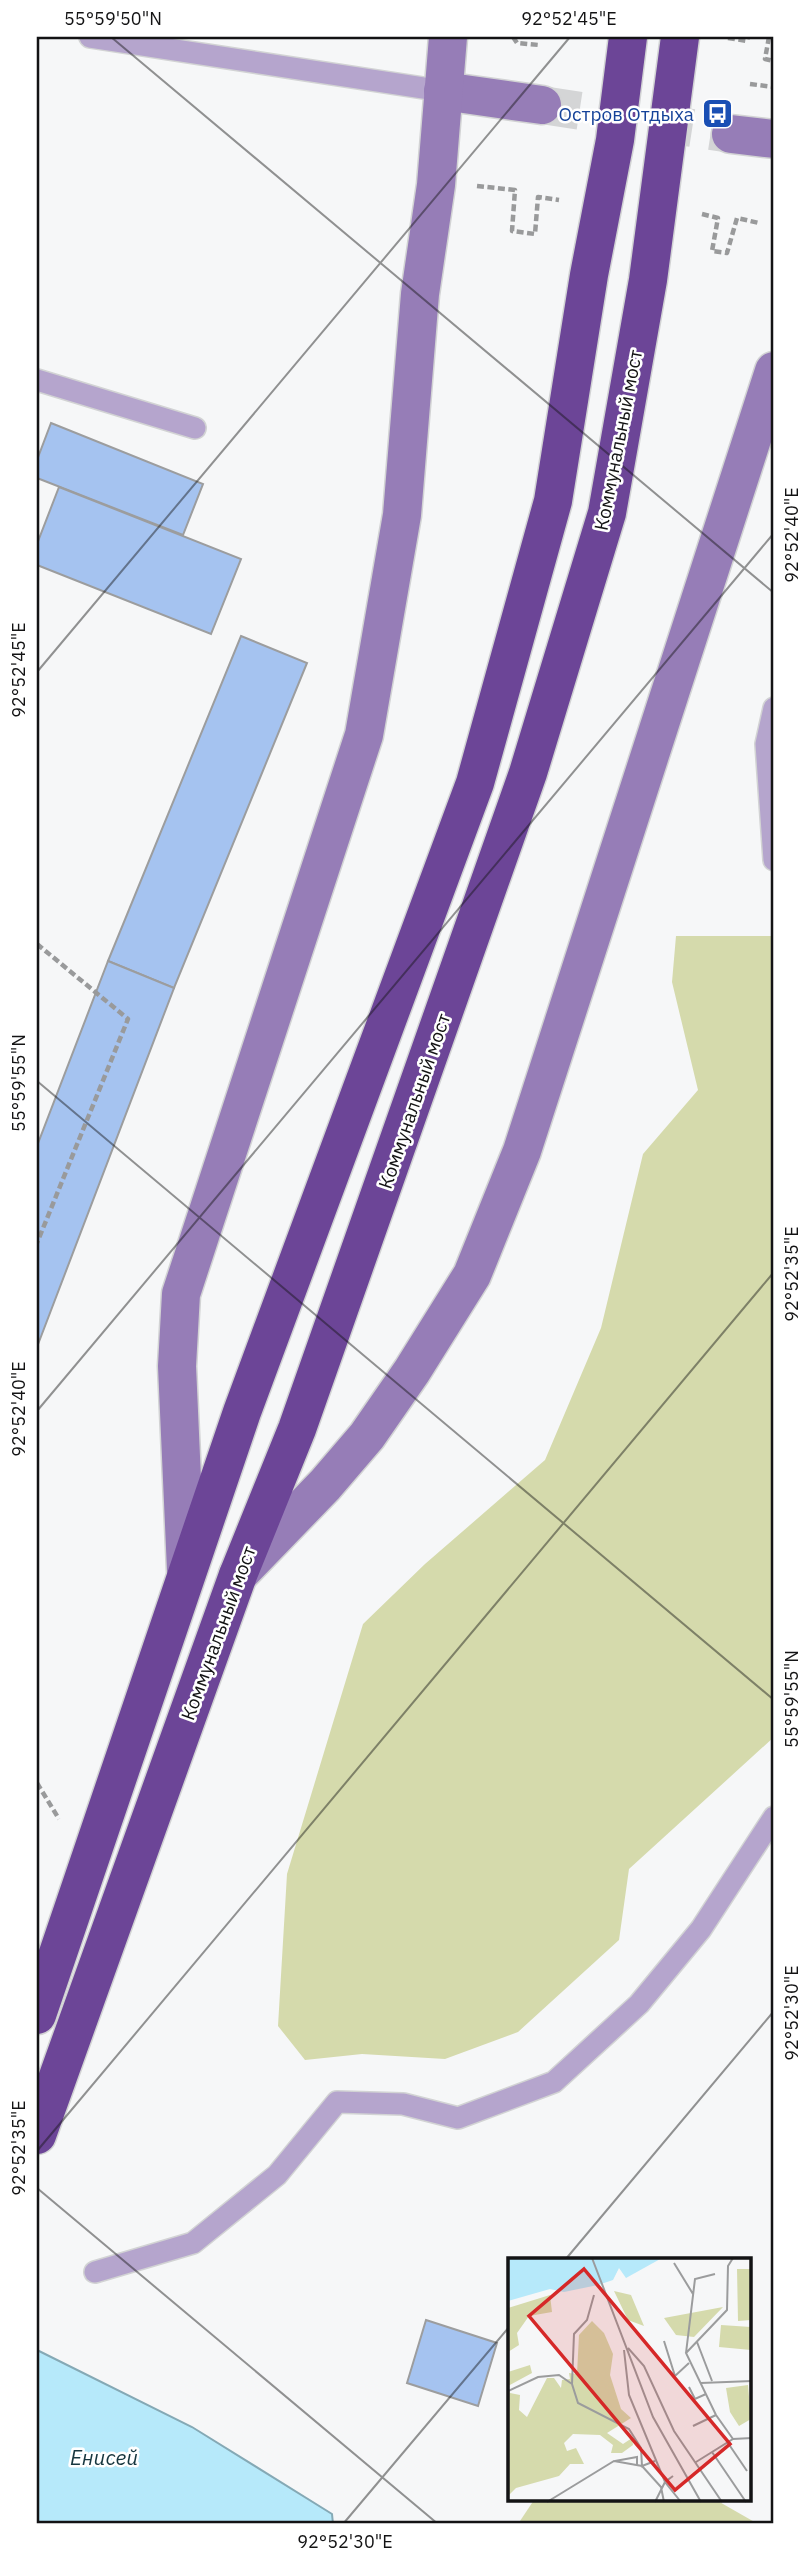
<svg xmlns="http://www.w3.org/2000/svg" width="811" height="2561" font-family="'IBM Plex Sans',sans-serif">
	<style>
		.green { fill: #d5daac }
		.water { fill: #b6e9fa; stroke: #85a9b5; stroke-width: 2 }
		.building { fill: #a5c3f0; stroke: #9c9d9e; stroke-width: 2 }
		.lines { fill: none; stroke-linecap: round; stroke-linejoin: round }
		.secondary-tunnel { stroke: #d4d5d6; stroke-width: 38; stroke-dasharray: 38 19; stroke-linecap: butt }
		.lane-casing { stroke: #d2d3d4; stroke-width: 24 }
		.secondary-casing { stroke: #d2d3d4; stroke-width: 41 }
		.highway-casing { stroke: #d2d3d4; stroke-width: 41 }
		.path { stroke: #999a9b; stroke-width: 4.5; stroke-dasharray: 7 3.5; stroke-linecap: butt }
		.lane { stroke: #b5a5cd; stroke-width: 21 }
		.secondary { stroke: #967db7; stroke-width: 38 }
		.highway { stroke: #6c4597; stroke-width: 38 }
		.ticks { fill: none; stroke: #131314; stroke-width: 2; stroke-opacity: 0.45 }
		.labels { text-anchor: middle; stroke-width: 5; stroke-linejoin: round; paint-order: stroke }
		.transit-label { font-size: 19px; fill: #164399; stroke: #fff; text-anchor: end }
		.street-label { font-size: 19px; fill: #131314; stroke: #fff }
		.water-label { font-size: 21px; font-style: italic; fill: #16363f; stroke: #fff }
		.inset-road { fill: none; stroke: #9b9c9d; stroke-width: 2 }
		.view { fill: #d62828; fill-opacity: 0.15; stroke: #d62828; stroke-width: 3.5 }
		.inset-edge { fill: none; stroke: #131314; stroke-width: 3.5 }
		.neatline { fill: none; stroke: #131314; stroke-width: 2.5 }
		.ticks-label { font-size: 18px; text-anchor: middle; fill: #131314 }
	</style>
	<rect width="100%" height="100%" fill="#f6f7f8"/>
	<g class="green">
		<polygon points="676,936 774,936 774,1737 629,1869 619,1940 518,2032 445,2059 362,2054 305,2060 278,2026 287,1874 363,1624 425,1564 545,1460 601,1328 643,1154 698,1090 672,982"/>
		<polygon points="534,2500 716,2500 758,2524 518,2524"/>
	</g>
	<polygon class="water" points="37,2350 192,2427 332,2514 333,2524 37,2524"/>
	<g class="building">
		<polygon points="51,423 203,484 183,535 37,478 37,460"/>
		<polygon points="59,487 241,559 211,634 37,565 37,544"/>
		<polygon points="241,636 307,663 174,988 108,961"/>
		<polygon points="108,961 174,988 37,1347 37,1146"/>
		<polygon points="426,2320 497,2343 478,2406 407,2383"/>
	</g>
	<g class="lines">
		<polyline class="secondary-tunnel" points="542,105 731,134"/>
		<defs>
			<g id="lane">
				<polyline points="90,37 443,91"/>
				<polyline points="37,380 195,428"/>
				<polyline points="774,708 766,744 774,860"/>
				<polyline points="95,2272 193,2243 277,2175 337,2102 403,2104 458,2118 554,2082 639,2004 701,1929 774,1817"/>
			</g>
			<g id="secondary">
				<polyline points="443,91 542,105"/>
				<polyline points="731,134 774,139"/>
				<polyline points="186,1570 177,1366 181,1294 364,735 402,515 420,294 436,185 448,37"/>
				<polyline points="238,1575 325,1485 367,1436 412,1371 472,1275 522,1151 774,371"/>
			</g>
			<g id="highway">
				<polyline points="37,2015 242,1412 475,783 553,501 589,275 615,140 628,37"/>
				<polyline points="37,2135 238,1575 297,1429 528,773 607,513 648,280 680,37"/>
			</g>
		</defs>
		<use href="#lane" class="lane-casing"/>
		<use href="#secondary" class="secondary-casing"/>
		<use href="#highway" class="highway-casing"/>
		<g class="path">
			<polyline points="513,37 517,43 539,45"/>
			<polyline points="769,37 765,59 774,61"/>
			<polyline points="728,38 747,41 748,37"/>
			<polyline points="750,84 774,87"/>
			<polyline points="477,186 515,190 512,231 535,234 538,197 559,200"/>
			<polyline points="702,214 718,218 712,251 727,253 737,218 759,223"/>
			<polyline points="37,944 128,1019 37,1243"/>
			<polyline points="37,1783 59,1819"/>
		</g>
		<use href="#lane" class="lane"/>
		<use href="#secondary" class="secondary"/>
		<use href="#highway" class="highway"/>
	</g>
	<path class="ticks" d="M111,37L774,593M37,672L570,37M37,1081L774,1700M37,1411L774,533M37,2151L774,1272M37,2188L438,2524M565,2260L774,2011M343,2524L510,2326"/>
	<defs>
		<symbol id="bus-square" viewBox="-11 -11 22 22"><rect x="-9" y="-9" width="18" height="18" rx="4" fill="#1a4fb4" stroke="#fff"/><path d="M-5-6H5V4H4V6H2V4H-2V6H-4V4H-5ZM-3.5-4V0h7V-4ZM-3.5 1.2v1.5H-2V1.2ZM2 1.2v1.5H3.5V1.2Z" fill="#fff"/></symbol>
	</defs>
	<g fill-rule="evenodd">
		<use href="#bus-square" x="700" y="96" width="35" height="35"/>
	</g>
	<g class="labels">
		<g class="transit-label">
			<text x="694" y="121">Остров Отдыха</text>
		</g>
		<g class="street-label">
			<text transform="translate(618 440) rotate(-79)" y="7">Коммунальный мост</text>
			<text transform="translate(414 1101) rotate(-71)" y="7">Коммунальный мост</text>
			<text transform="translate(218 1633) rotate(-70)" y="7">Коммунальный мост</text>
		</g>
		<g class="water-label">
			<text x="104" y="2465">Енисей</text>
		</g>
	</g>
	<g transform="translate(508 2258)">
		<rect width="243" height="243" fill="#f6f7f8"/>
		<path d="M229,11H243V62L230,63ZM106,33L123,37L136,68L120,62ZM42,37L44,54L21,58L9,75L11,87L0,94V50ZM215,49L186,79L168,77L156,60ZM84,63L96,75L105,96L102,117L113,151L123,160L99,175L115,186L124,180L125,187L114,195H103L105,187L92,177L65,176L56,185L59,193L68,190L76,206H62L51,218L8,230L0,238V114L22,107L24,115L0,128L2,135L12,137L11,152L19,159L39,120H46L53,130L54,122L62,121L61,115L69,116L71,77ZM213,67L243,69V92L211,89ZM240,127L243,161L231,168L222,154L218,130Z" fill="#d5daac"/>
		<path d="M0,0H154L118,20L111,10L105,22L90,27L56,34L42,31L0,43Z" fill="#b6e9fa"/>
		<path class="inset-road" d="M84,0L145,159L193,244M225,0L220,8L219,52L178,95L208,157L225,181M166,5L185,36M86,37L79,62L66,76L64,126L70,145L121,171L133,190L134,208L147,203M156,83L167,118L181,105M189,84L204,123M120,90L136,108L166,173L214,244M116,92L121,137L157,224L173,244M178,95L187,21L207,16M193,125L244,123M181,129L187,141L198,136M0,133L30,119L51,117L64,126M185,168L208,157M220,185L239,213M204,194L238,244M107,203L129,199V208M188,204L225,181L244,180M39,244L106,203L134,208L153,229L156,244M147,244L157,224L165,218"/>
		<path class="view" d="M76,11L222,186L167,232L21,58Z"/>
		<rect width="243" height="243" class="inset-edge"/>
	</g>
	<rect width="811" height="2561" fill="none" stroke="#ffffff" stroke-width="77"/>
	<rect x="38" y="38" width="734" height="2484" class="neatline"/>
	<g class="ticks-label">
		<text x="113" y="25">55°59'50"N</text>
		<text x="569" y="25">92°52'45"E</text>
		<text transform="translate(792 535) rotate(-90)" y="6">92°52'40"E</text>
		<text transform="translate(19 670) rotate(-90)" y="6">92°52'45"E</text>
		<text transform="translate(19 1083) rotate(-90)" y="6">55°59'55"N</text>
		<text transform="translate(792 1274) rotate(-90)" y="6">92°52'35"E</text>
		<text transform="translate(19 1409) rotate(-90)" y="6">92°52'40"E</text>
		<text transform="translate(792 1699) rotate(-90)" y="6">55°59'55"N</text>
		<text transform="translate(792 2013) rotate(-90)" y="6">92°52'30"E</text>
		<text transform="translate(19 2148) rotate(-90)" y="6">92°52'35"E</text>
		<text x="345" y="2548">92°52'30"E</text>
	</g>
</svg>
